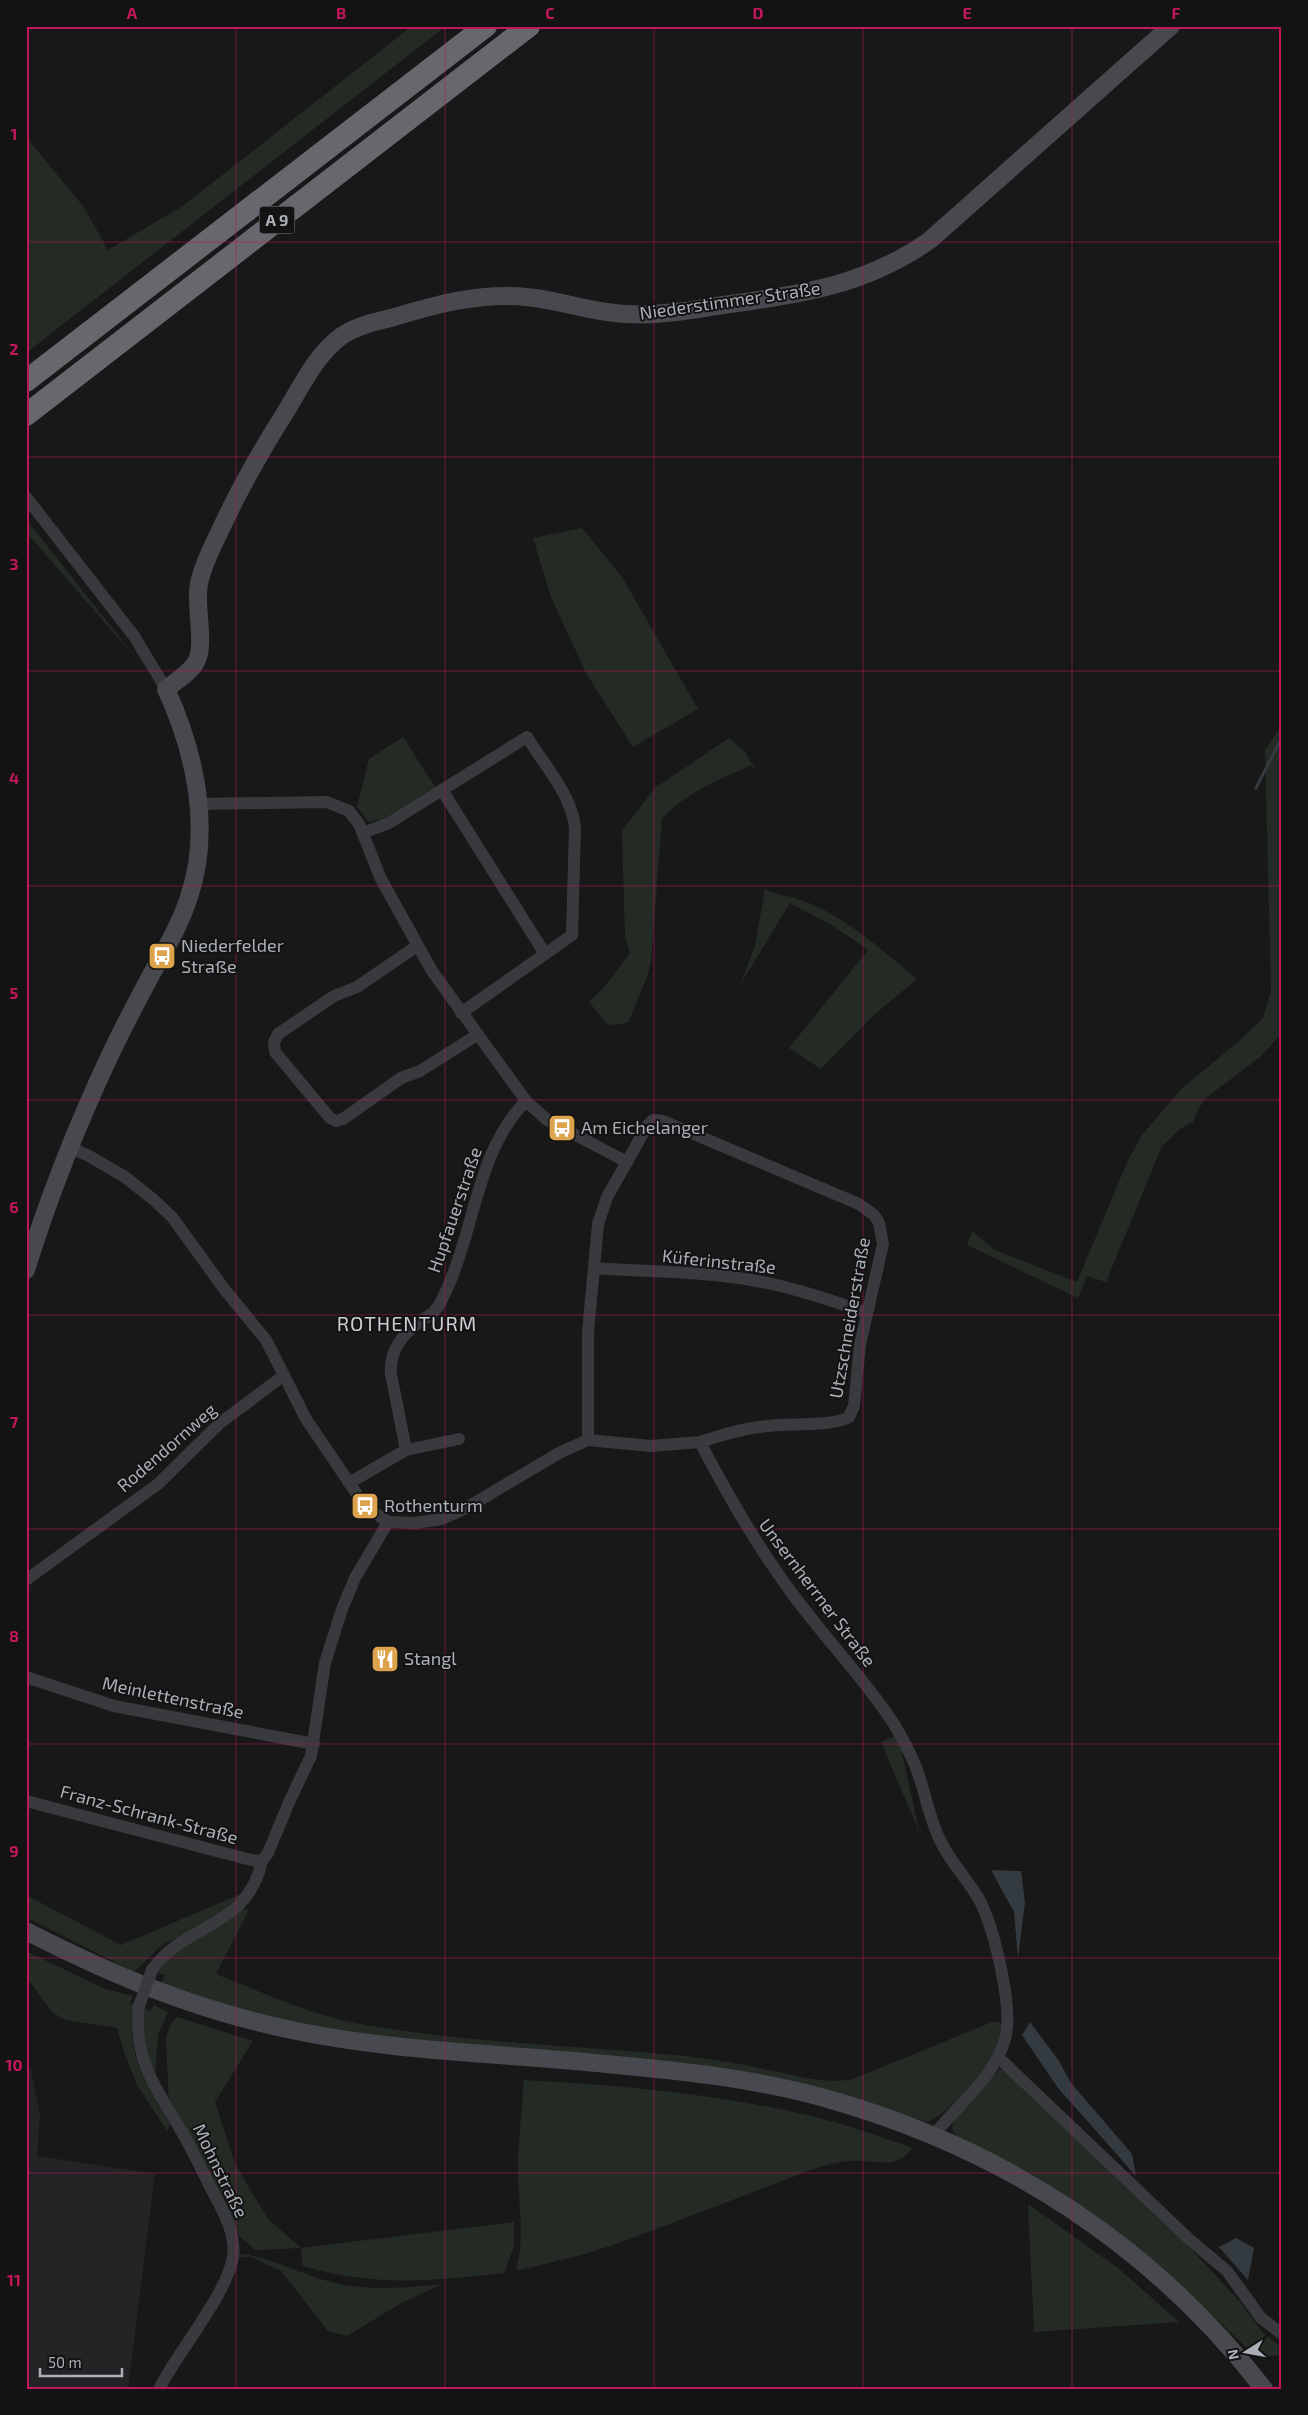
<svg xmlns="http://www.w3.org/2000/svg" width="1308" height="2415" font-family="'Exo 2',sans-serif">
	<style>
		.built { fill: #242426 }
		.green { fill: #242b25 }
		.water { fill: #333b41 }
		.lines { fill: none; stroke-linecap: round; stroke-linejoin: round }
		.stream { stroke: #333b41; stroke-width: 3 }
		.street { stroke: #393a3e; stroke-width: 12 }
		.secondary { stroke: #47494e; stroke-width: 18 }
		.highway { stroke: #66686e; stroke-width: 22 }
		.street-bridge { stroke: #393a3e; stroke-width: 12 }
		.grid { fill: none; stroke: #c2185b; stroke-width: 1; stroke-opacity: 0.55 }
		.labels { text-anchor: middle; stroke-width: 4; stroke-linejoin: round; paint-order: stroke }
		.shield { fill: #131314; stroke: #7d8186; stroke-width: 1 }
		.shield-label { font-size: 16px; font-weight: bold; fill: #abb0b7 }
		.street-label { font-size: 18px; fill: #abb0b7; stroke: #131314 }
		.poi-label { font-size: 18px; fill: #abb0b7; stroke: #131314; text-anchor: start }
		.quarter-label { font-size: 20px; letter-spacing: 1px; fill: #ccced4; stroke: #131314 }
		.neatline { fill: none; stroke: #c2185b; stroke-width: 2 }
		.grid-label { font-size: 16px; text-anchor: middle; font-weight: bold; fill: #c2185b }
	</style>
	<rect width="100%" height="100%" fill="#181819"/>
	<polygon class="built" points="31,2069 40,2115 37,2156 155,2174 128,2389 26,2389 26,2070"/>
	<g class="green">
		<polygon points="412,26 446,26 26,353 26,137 83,206 108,250 183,206"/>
		<polygon points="26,519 139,662 26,532"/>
		<polygon points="582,528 622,577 698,709 633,747 586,673 551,597 533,538"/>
		<polygon points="1282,725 1282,1033 1260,1057 1207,1097 1198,1109 1193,1122 1180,1129 1162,1146 1106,1282 1087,1276 1078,1298 967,1245 972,1231 995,1250 1077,1282 1128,1160 1142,1135 1181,1089 1239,1041 1263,1018 1271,990 1265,750"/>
		<polygon points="403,737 435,787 386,818 369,822 357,807 369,759"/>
		<path d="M729,738L745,752L756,770L751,765C721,779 684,793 662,819L651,961L647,977L628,1023L608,1025L589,1002L606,985L630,953L625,937L622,831L655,788Z"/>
		<path d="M765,889C775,895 796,897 809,903C849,920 884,951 917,979L874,1015L821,1069L789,1048L868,950L835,927L790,903L740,985L755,946Z"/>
		<polygon points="898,1735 919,1831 881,1742"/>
		<polygon points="243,1893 211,1921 162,1945 134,1972 26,1917 26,1895 121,1945"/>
		<path d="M242,1909L249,1910L216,1974C264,1993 314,2017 366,2025C471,2043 579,2046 686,2056C713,2059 741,2064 768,2070C797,2075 823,2085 853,2079L992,2022H998L1002,2025C1000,2034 999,2044 995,2052C983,2073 949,2114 927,2122L828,2091L470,2046L320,2030L197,1998L161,1984L165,1975L158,1973L172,1954L226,1923Z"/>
		<path d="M26,1951L105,1989L133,1996L130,2003L135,2005C123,2049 147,2088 170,2124L167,2131L137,2085L124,2052L117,2028L65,2020L52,2012L31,1983L26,1981Z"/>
		<path d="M154,2005L168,2012L158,2035L155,2078C145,2055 143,2033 145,2009L151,2011Z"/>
		<path d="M177,2017L253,2041L215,2102L235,2164L268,2219L301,2248L514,2222V2247L504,2273C431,2281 375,2287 303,2266L301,2248L255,2250L239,2236L195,2147L169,2107L166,2037L171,2024Z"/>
		<path d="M1006,2069L1194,2252L1241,2303L1263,2333L1282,2348V2355L1256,2357C1203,2306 1151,2254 1091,2212C1049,2183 1003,2161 958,2138L953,2131L952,2121L999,2070Z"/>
		<path d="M524,2080C622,2085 720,2094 815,2117C849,2125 881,2137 913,2148C892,2172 877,2159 850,2161C840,2161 829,2165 819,2167L622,2242L585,2254L520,2270L516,2269C526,2236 517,2196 518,2161C519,2134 522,2107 524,2080Z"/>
		<polygon points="1028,2204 1118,2268 1179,2322 1034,2332"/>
		<path d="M243,2254C271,2258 297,2272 324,2280C362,2292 404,2288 443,2284L403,2302L347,2336L328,2331L281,2271L251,2257H237Z"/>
	</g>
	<g class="water">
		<polygon points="991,1870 1021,1871 1025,1902 1018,1958 1014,1912"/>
		<polygon points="1030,2022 1059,2061 1071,2083 1132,2154 1136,2176 1058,2088 1022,2035"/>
		<polygon points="1236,2238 1254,2248 1248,2280 1219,2247"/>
	</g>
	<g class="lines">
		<polyline class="stream" points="1256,788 1282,737"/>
		<g class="street">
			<polyline points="26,497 134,636 166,689"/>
			<polyline points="442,790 545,954"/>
			<polyline points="199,804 327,802 349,811 359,824 381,879 432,971 526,1101 547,1120 627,1162 607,1197 598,1224 588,1332 588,1440"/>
			<path d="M363,833L389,823L527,737C544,765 572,795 575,828L572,935L461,1013"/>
			<polyline points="417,946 357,987 334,996 278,1034 274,1042 275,1052 330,1118 336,1121 343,1119 401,1078 420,1071 477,1035"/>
			<path d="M69,1147L89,1156L125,1177L154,1200L172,1217L225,1290L266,1340L306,1419L365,1506L388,1522L415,1523L442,1519L468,1507L559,1453L588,1440L651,1446L700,1442C729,1498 759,1550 797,1600C828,1641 864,1679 892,1721C903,1739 914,1759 920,1779C927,1801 931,1824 942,1844C952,1864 969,1881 980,1901C994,1929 1014,2009 1005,2039C995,2077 958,2104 934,2135"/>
			<path d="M627,1162L647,1126L653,1120L663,1121L859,1204L874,1215L879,1223L883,1244L860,1345L854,1406L849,1417C833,1427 788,1423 768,1426C744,1428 722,1435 700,1442"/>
			<path d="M594,1268C648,1272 704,1271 757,1281C795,1288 831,1300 867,1313"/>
			<polyline points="406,1450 459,1439"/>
			<path d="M349,1483L406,1450L391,1374C389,1350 403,1334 421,1321C426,1317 433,1314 436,1309C441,1304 444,1295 447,1289C475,1228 477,1150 526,1101"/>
			<polyline points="26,1580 158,1484 220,1423 283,1376"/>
			<polyline points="26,1677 114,1706 314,1744"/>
			<polyline points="26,1801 251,1860 262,1861"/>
			<polyline points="262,1861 268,1853 290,1800 311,1756 325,1663 342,1609 355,1578 388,1522"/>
			<path d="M152,1970C185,1922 247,1930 262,1861"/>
			<path d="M139,2006C133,2061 156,2088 182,2132C194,2153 204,2175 215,2196C225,2214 236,2236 233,2257C226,2296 178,2351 159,2389"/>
			<polyline points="999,2058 1189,2239 1227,2271 1261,2318 1282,2334"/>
		</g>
		<g class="secondary">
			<path d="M26,1270C49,1196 78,1123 111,1053C124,1026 137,1001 151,975C165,950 180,925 189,897C212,829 195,752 166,689C176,681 190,673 196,662C207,642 192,601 201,576C205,561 212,547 219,533C239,489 262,449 288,408C303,383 318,352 343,335C357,326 374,322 391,318C434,305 480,292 526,297C560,300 593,313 627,314C659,316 692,310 723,305C801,294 865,286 930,240L1171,26"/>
			<path d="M26,1931C112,1975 193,2009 287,2029C392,2052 500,2053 606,2064C683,2071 761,2079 835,2101C1007,2151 1154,2247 1264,2389"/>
		</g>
		<g class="highway">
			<polyline points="26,381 486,26"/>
			<polyline points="26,415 529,26"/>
		</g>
		<polyline class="street-bridge" points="139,2006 152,1970"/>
	</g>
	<path class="grid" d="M236,26V2389M445,26V2389M654,26V2389M863,26V2389M1072,26V2389M26,242H1282M26,457H1282M26,671H1282M26,886H1282M26,1100H1282M26,1315H1282M26,1529H1282M26,1744H1282M26,1958H1282M26,2173H1282"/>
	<defs>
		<symbol id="bus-square" viewBox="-11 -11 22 22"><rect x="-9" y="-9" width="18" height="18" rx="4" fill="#dda34c" stroke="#131314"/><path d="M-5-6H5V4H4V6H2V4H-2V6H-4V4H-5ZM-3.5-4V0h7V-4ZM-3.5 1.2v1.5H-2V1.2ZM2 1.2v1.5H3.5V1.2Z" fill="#fff"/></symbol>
		<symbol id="restaurant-square" viewBox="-11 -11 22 22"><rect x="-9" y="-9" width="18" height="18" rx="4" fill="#dda34c" stroke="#131314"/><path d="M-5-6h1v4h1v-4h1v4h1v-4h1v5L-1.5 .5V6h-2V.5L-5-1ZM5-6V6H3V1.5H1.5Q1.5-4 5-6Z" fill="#fff"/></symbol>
	</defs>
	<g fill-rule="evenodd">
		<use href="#bus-square" x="146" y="940" width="32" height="32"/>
		<use href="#bus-square" x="546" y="1112" width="32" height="32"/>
		<use href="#bus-square" x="349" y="1490" width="32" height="32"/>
		<use href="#restaurant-square" x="369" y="1643" width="32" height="32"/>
	</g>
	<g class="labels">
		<rect class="shield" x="259.5" y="206.5" width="35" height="27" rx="4"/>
		<g class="shield-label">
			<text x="277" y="226">A 9</text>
		</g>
		<g class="street-label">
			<text transform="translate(730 301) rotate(-8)" y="6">Niederstimmer Straße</text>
			<text transform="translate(455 1210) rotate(-71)" y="6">Hupfauerstraße</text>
			<text transform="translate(719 1262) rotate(6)" y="6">Küferinstraße</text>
			<text transform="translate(850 1318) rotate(-80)" y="6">Utzschneiderstraße</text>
			<text transform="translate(167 1448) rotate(-41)" y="6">Rodendornweg</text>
			<text transform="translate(817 1593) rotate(53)" y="6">Unsernherrner Straße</text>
			<text transform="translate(173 1698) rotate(12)" y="6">Meinlettenstraße</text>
			<text transform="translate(149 1815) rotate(15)" y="6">Franz-Schrank-Straße</text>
			<text transform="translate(220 2171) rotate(64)" y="6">Mohnstraße</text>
		</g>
		<g class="poi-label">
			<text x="181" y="952">Niederfelder<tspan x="181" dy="21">Straße</tspan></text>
			<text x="581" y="1134">Am Eichelanger</text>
			<text x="384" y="1512">Rothenturm</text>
			<text x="404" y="1665">Stangl</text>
		</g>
		<g class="quarter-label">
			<text x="407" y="1331">ROTHENTURM</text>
		</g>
	</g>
	<rect width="1308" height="2415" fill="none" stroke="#131314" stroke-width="55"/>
	<g transform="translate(1246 2352) rotate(259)" stroke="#131314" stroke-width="4" paint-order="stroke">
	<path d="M0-4L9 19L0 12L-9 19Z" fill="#abb0b7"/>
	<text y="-8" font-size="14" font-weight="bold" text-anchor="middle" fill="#abb0b7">N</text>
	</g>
	<path d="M40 2368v8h82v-8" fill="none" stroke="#abb0b7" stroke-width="2.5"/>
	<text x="48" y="2368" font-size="15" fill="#abb0b7" stroke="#131314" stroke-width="4" paint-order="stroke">50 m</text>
	<rect x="28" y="28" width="1252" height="2360" class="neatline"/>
	<g class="grid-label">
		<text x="132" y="19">A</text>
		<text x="341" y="19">B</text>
		<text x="550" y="19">C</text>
		<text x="758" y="19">D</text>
		<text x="967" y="19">E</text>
		<text x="1176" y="19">F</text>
		<text x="14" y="140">1</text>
		<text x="14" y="355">2</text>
		<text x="14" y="570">3</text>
		<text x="14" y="784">4</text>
		<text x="14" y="999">5</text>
		<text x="14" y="1213">6</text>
		<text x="14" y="1428">7</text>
		<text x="14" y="1642">8</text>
		<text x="14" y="1857">9</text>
		<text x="14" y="2071">10</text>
		<text x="14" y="2286">11</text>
	</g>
</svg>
